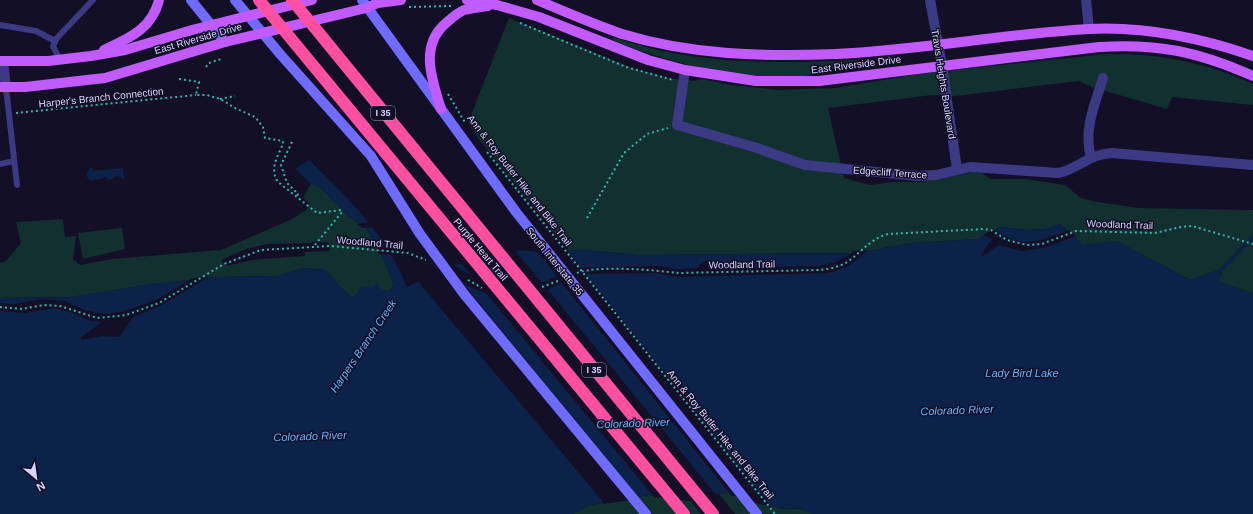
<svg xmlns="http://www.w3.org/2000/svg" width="1253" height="514" font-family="Helvetica,sans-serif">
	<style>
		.green { fill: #12302f; fill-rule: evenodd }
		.water { fill: #0c2248 }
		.pier { fill: #130f26 }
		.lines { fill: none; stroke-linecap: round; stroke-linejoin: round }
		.stream { stroke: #0c2248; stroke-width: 3.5 }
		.path { stroke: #2fb8b0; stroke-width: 2; stroke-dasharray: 2 3; stroke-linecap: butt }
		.service { stroke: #3d3a85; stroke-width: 6 }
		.minor { stroke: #3d3a85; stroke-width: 10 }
		.tertiary { stroke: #3d3a85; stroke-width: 10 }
		.secondary { stroke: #6f6bff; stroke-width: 10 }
		.primary { stroke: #c25bff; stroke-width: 10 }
		.motorway { stroke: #ff4fa3; stroke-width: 12 }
		.labels { text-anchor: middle; stroke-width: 3; stroke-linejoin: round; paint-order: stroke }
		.shield { fill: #130f26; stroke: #9e99be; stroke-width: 1 }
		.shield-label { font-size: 9px; font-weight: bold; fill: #d9d4ff }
		.street-label { font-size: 10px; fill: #d9d4ff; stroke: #130f26 }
		.water-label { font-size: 11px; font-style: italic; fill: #62b6ff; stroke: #130f26 }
	</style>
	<rect width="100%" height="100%" fill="#130f26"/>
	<g class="green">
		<path d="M509,18L635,69L667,78L695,81L701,79L731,85L777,90L836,88L918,74L1106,54C1157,53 1206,62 1253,84V105L1172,97L1167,109L1092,87L1079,81L955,96L932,95L828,108L844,178L870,185L893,182H921L973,172L982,173L990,179H1026L1065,185L1081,198L1097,202L1139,208L1253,210V293L1219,282L1222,269L1190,280L1117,241L1083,245L1060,224L1045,229L1026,230L1000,227L978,239L912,243L855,253L639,255L583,250L569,251L478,138L468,123Z"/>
		<path d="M613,37C691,65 775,64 857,60V63C837,67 817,75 797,77C736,81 668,62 612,40Z"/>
		<path d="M311,183L321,188L348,216L366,228L382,256L394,284L389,291C375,290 365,287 353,298L339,286L326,270L304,268L277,276L217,277L146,285L71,297L0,298V263L6,261L21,243L16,222L63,219L65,237L76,236L73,259L80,265L112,259L221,250L290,220L305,211L310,204L303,198ZM314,241L329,243L330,251L305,252V256L252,260L226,266L221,260L246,249L267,244L312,243Z"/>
		<polygon points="122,228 125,249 83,259 78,233"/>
		<path d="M729,492C748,498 766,506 786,509C795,510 805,506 812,514H735L719,494Z"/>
		<polygon points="650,495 689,499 701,514 572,514 590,505"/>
	</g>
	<g class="water">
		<path d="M309,160C350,200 385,233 407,287L443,268L522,250L544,253L582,250L639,255L855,253L912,243L978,239L1000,227L1026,230L1045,229L1060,224L1083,245L1117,241L1190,280L1222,269L1219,282L1253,293V514H812L800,508L788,509L770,506L729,492L689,499L650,495L590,505L572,514H0V298L71,297L146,285L217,277L277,276L304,268L326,270L339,286L353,298L362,286L371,288L376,283L383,290L389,291L394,284L382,256L366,228L348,216L321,188L309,182L295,169Z"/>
		<polygon points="90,168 93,168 93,171 123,168 124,178 122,179 121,176 113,177 113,179 107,180 107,177 90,181 86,175"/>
	</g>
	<g class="pier">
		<polygon points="309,158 347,194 377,228 388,244 373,227 362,228 357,224 369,222 348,196"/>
		<polygon points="993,229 1006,237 1022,242 1041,240 1069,230 1076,236 1044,248 1022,251 999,245 983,256 981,255 992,239 983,235"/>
		<polygon points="375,246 389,246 393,255 379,254"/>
		<polygon points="514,249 542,283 557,276 536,250 544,251 566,249 581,268 659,266 677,269 697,268 705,261 709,261 717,268 819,266 837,262 854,251 868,250 850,265 829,273 677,277 657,273 586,274 772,508 731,495 561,282 548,290 717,496 689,501 654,497 486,293 467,286 457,276 640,499 602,504 604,503 417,280 443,266 452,264 472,276 460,262"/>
		<polygon points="210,276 162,305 133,317 119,337 101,336 82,340 80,338 102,322 91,321 73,313 54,308 25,313 0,311 0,303 15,304 42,299 65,301 84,310 103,314 122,312 158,299 193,278"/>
	</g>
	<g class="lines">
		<polyline class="stream" points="1219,272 1253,237"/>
		<g class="path">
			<polyline points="409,7 451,6"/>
			<polyline points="520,23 626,67 673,80"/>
			<polyline points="206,67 209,63 221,59"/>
			<path d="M179,79L199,82L196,95H207L220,99L237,109L255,117L263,127L265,138L283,141V144C278,156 269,169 278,182L317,213L341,210L342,212L314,246"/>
			<polyline points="448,94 466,124"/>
			<polyline points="220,99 235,96"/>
			<polyline points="16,113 196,95"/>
			<polyline points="292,142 281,165 287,183 298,194 296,197"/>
			<polyline points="487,152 775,514"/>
			<polyline points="587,218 624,153 647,134 668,128"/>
			<path d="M577,273C598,265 654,270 678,273L818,270C829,269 841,267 850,260C863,250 872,238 888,234L983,229L991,230L1007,240L1027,245L1042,244L1076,231L1155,233L1181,227L1192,226L1253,244"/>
			<polyline points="468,280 482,288"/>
			<polyline points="542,287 558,281"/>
			<polyline points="0,307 22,309 44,305 60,306 97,318 126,315 159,303 224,264 261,250 330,246 408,253 426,260"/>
		</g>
		<g class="service">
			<polyline points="0,25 36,31 55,41"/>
			<polyline points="60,60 53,46 57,38 93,0"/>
			<polyline points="6,88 17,185"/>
			<polyline points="0,164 14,161"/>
		</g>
		<g class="minor">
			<polyline points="1086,0 1089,29"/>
			<polyline points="3,61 6,88"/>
			<polyline points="942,66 957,169"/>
			<path d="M685,70L677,125L754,147L805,165L918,176L936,175L970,167L1058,173C1078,169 1089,154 1112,153L1253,165"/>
			<path d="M1091,157C1083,130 1095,104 1103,78"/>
		</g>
		<polyline class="tertiary" points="930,0 942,66"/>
		<g class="secondary">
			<polyline points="191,0 225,42"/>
			<polyline points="235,0 280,54 371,156 420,234 464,294 646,514"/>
			<polyline points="362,0 516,212 757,514"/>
		</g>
		<g class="primary">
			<path d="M467,0L497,5L539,17L648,60L685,70L756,81H819L1099,47C1158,43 1199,52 1253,76"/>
			<path d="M537,0C565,12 593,24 622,34C691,55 764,57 836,54C920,50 1004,34 1088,29C1144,26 1201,38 1253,56"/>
			<path d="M104,50C129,38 152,29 159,0"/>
			<polyline points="0,61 48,61 91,56 125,50 192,30 312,0"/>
			<polyline points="0,87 25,87 105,78 225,42 366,8 378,3 401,0"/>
			<path d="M441,109C432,80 419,46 446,23C452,18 457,13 464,10C472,8 480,7 488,6"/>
		</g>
		<g class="motorway">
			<polyline points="259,0 684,514"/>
			<polyline points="292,0 713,514"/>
		</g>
	</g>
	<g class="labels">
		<g class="shield">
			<rect x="371" y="106" width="24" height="14" rx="3"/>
			<rect x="582" y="363" width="24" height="14" rx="3"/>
		</g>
		<g class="shield-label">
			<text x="383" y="116">I 35</text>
			<text x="594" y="373">I 35</text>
		</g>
		<g class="street-label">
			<text transform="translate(198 38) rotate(-16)" y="4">East Riverside Drive</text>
			<text transform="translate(856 64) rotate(-7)" y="4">East Riverside Drive</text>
			<text transform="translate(944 84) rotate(81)" y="4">Travis Heights Boulevard</text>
			<text transform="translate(101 97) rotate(-6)" y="4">Harper's Branch Connection</text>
			<text transform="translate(890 172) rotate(4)" y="4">Edgecliff Terrace</text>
			<text transform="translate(520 180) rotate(52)" y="4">Ann &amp; Roy Butler Hike and Bike Trail</text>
			<text transform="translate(1120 224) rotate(2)" y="4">Woodland Trail</text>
			<text transform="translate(370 242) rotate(5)" y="4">Woodland Trail</text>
			<text transform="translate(481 249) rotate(50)" y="4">Purple Heart Trail</text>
			<text transform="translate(555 261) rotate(51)" y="4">South Interstate 35</text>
			<text transform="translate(742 264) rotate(-1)" y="4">Woodland Trail</text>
			<text transform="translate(721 434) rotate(51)" y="4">Ann &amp; Roy Butler Hike and Bike Trail</text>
		</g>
		<g class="water-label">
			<text transform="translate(363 346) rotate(-56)" y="4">Harpers Branch Creek</text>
			<text x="1022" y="377">Lady Bird Lake</text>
			<text transform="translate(957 410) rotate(-2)" y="4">Colorado River</text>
			<text transform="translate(633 423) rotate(-2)" y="4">Colorado River</text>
			<text transform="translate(310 436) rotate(-2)" y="4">Colorado River</text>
		</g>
	</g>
	<g transform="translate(36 478) rotate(151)" stroke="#130f26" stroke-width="3" paint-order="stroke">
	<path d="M0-3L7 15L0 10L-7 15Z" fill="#d9d4ff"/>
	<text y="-6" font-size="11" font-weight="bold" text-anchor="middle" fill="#d9d4ff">N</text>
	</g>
</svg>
